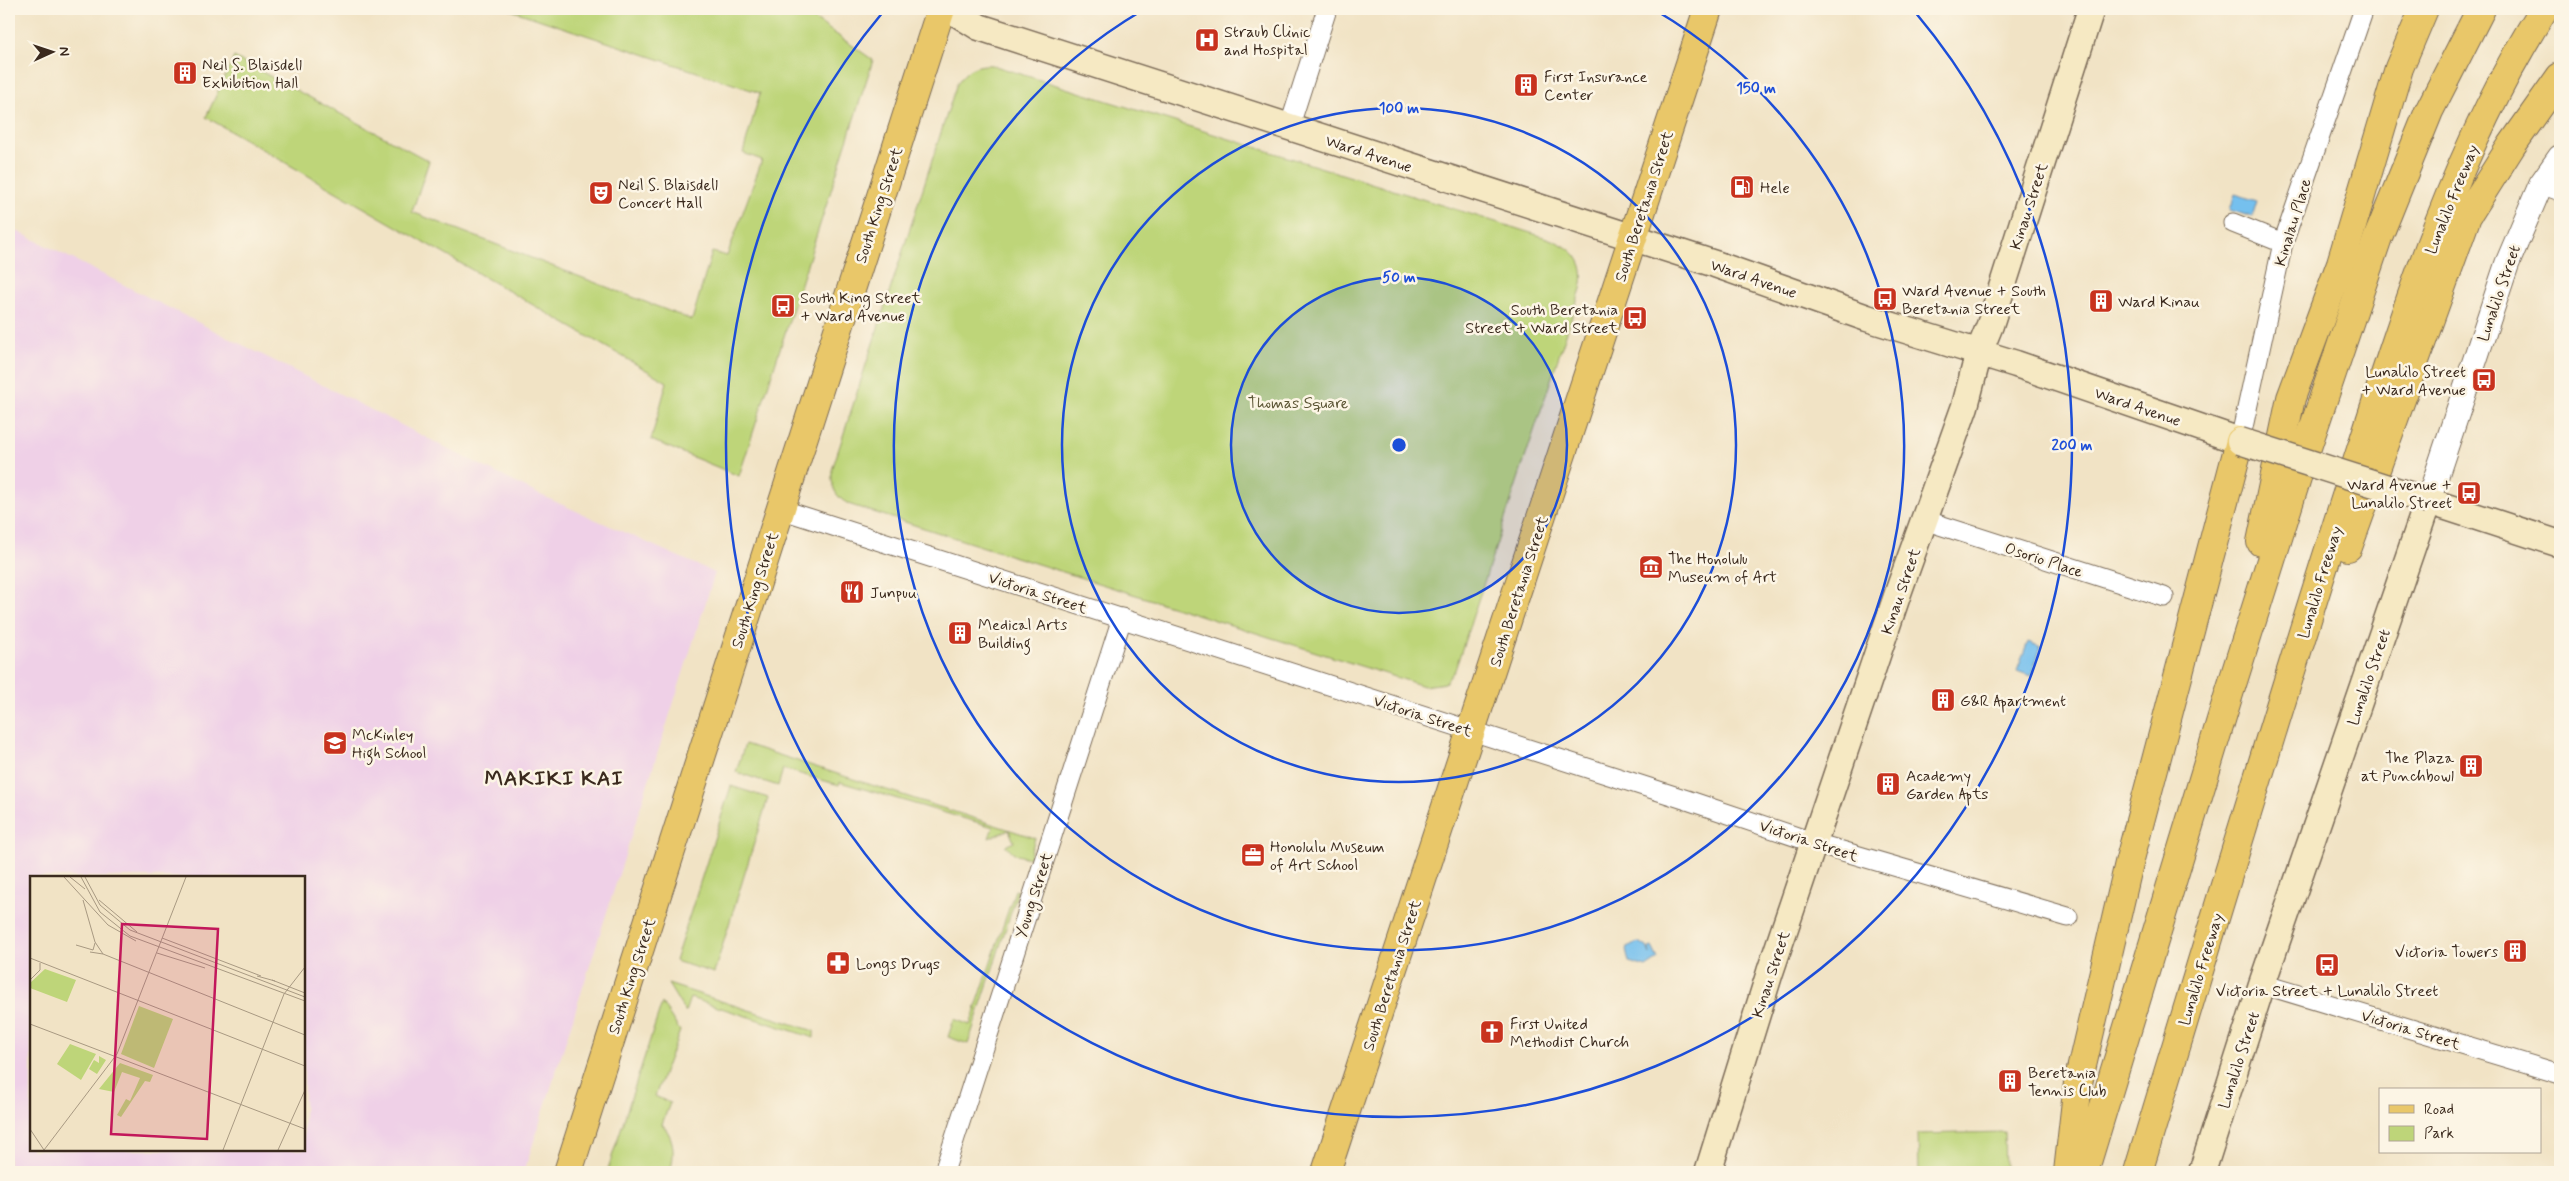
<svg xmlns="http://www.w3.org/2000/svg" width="2569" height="1181" font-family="Mynerve,sans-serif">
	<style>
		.built { fill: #efd0e7; fill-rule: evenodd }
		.green { fill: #bed579; stroke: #7c804c }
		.water { fill: #75c0ee; stroke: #587586 }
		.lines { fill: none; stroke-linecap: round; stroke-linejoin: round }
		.minor-casing { stroke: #7b6b58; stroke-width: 21 }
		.tertiary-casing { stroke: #7b6b58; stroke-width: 26 }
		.secondary-casing { stroke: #7b6b58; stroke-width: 29 }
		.primary-casing { stroke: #7b6b58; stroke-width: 30 }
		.motorway-casing { stroke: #7b6b58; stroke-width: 30 }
		.minor { stroke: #fff; stroke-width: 19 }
		.tertiary { stroke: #fff; stroke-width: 24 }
		.secondary { stroke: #f6e9c3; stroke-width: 26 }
		.primary { stroke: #e9c769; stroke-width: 28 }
		.motorway { stroke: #e9c769; stroke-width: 28 }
		.secondary-bridge-casing { stroke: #7b6b58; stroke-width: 29; stroke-linecap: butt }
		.secondary-bridge { stroke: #f6e9c3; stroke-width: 26 }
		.ring { fill: none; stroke: #1d4ed8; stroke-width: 2.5 }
		.labels { text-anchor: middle; stroke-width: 5; stroke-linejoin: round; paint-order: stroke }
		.poi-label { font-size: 16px; fill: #3b2a1e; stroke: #fcf5e5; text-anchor: start }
		.street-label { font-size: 16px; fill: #3b2a1e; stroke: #fcf5e5 }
		.park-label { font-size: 16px; fill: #5c5535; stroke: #fcf5e5 }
		.district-label { font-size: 21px; font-weight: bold; letter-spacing: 1px; fill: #3b2a1e; stroke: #fcf5e5 }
		.inset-road { fill: none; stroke: #a89982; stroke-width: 1 }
		.view { fill: #c2185b; fill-opacity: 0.15; stroke: #c2185b; stroke-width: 2.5 }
		.inset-edge { fill: none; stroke: #3b2a1e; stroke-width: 2.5 }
		.centre { fill: #1d4ed8; stroke: #fcf5e5; stroke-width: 2.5 }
		.ring-label { font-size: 15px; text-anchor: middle; font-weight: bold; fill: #1d4ed8; stroke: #fcf5e5; stroke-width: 5; stroke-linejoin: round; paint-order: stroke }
	</style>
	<rect width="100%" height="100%" fill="#fcf5e5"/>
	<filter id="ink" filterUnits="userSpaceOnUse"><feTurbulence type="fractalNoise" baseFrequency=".02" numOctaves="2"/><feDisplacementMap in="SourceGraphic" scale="10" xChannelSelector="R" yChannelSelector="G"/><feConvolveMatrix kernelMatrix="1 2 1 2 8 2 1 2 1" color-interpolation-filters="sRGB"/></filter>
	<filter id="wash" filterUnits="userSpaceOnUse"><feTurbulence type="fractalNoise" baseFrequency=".0096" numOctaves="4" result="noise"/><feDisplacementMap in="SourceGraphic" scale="20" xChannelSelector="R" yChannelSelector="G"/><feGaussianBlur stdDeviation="1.12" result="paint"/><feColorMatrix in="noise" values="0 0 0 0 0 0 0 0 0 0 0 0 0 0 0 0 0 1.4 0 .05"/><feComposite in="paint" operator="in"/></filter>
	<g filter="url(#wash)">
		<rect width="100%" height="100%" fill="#f1e3c5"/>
		<path class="built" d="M9,227L536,493L715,573L524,1172H9ZM31,877H304V1150H31Z"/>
		<g class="green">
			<polygon points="508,9 800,9 873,60 739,476 651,440 667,382 206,117 234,57 429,161 412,212 692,320 712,252 727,256 762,160 743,153 760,93"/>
			<path d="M992,65L1515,228C1547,239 1591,244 1581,289L1455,670L1445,683L1424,686L851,505C835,498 831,487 832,470L956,86C964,71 974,64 992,65Z"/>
			<polygon points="745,744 1035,838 1029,858 1017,855 1005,846 1014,842 1009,830 989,838 993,827 840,782 839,785 783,769 778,786 736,772"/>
			<polygon points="731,786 768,798 714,973 675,961"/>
			<polygon points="1015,890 1018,891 968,1044 948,1037 954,1019 970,1025"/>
			<polygon points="668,984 814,1031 814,1038 690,998 685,1012"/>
			<path d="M662,1003L680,1031L655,1096L670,1103L662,1124C675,1139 675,1154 670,1172H607Z"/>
			<polygon points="2004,1132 2005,1172 1919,1172 1918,1134"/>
		</g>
		<g class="water">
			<polygon points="2235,194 2257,201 2252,217 2230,210"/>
			<polygon points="2028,642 2041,647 2031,676 2017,671"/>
			<polygon points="1638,942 1647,947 1650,954 1649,948 1652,947 1658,959 1646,967 1629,962 1626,949"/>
		</g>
	</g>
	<g filter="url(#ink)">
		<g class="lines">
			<defs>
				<g id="minor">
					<polyline points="1289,128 1327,9"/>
					<polyline points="2541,184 2560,191"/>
					<polyline points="2233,223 2283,243"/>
					<polyline points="2240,441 2283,243 2364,9"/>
					<polyline points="780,509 1687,800 1815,843 2068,917"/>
					<polyline points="1924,520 2164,597"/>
					<polyline points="2262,984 2560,1074"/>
					<polyline points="944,1172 1122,618"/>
				</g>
				<polyline id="tertiary" points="2428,501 2507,264 2541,184 2560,157"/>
				<g id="secondary">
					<polyline points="950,9 979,27 1715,264 1867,318 2016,364 2240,441"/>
					<polyline points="1708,1172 1770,972 1899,590 1965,406 1979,352 1990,325 2091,9"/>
					<polyline points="2202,1172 2262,984 2428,501 2560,544"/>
				</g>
				<g id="primary">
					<polyline points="568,1172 941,9"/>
					<polyline points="1326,1172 1708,9"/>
				</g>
				<g id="motorway">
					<polyline points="2261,542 2291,398 2341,263 2399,68 2424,9"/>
					<polyline points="2348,547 2467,216 2512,145 2560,77"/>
					<polyline points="2068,1172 2078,1083 2129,863 2240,441"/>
					<polyline points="2084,1172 2228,697 2299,471 2378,237 2429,111 2481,9"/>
					<path d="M2138,1172C2207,945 2275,717 2348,490C2400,328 2452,153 2544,9"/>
				</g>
			</defs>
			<use href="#minor" class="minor-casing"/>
			<use href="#tertiary" class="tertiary-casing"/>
			<use href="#secondary" class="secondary-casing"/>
			<use href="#primary" class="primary-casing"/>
			<use href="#motorway" class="motorway-casing"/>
			<use href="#minor" class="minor"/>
			<use href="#tertiary" class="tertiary"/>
			<use href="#secondary" class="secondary"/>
			<use href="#primary" class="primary"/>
			<use href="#motorway" class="motorway"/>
			<defs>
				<polyline id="secondary-bridge" points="2240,441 2428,501"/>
			</defs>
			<use href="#secondary-bridge" class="secondary-bridge-casing"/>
			<use href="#secondary-bridge" class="secondary-bridge"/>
		</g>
	</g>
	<circle cx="1399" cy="445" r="168" fill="#1d4ed8" fill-opacity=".12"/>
	<g class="ring">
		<circle cx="1399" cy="445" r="168"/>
		<circle cx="1399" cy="445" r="337"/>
		<path d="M1655 10A505 505 0 1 1 1143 10"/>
		<path d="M1915 12A673 673 0 1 1 883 12"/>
	</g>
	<defs>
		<symbol id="hospital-square" viewBox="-11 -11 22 22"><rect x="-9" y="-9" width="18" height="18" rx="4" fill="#c8321e" stroke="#fcf5e5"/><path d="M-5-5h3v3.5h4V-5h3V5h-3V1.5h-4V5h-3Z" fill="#fff"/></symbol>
		<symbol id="building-square" viewBox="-11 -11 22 22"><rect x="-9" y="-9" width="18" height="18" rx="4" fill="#c8321e" stroke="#fcf5e5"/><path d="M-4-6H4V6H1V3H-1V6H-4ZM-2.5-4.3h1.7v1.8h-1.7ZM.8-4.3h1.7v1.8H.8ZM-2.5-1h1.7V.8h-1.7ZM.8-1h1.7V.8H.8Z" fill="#fff"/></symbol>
		<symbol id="fuel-square" viewBox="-11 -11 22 22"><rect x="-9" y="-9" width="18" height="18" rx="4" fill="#c8321e" stroke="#fcf5e5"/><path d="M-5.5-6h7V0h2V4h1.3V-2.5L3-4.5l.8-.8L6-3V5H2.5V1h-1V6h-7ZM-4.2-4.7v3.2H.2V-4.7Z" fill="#fff"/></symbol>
		<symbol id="theatre-square" viewBox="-11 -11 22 22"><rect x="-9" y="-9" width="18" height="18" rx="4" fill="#c8321e" stroke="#fcf5e5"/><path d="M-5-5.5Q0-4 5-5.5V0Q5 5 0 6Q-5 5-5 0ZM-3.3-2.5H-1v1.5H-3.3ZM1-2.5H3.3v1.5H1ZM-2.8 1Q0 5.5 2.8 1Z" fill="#fff"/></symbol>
		<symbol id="bus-square" viewBox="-11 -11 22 22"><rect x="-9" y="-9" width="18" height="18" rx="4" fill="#c8321e" stroke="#fcf5e5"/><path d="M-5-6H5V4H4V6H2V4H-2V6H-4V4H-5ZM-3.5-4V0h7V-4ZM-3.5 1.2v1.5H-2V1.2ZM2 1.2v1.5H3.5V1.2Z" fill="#fff"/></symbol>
		<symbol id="museum-square" viewBox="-11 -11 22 22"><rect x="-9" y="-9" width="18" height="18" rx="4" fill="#c8321e" stroke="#fcf5e5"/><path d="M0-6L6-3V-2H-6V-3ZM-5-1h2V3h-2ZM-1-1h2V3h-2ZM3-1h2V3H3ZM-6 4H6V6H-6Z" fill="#fff"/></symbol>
		<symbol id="restaurant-square" viewBox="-11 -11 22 22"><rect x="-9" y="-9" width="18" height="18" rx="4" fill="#c8321e" stroke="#fcf5e5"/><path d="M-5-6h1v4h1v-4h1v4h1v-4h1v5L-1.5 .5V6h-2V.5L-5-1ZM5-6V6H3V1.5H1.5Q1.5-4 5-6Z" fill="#fff"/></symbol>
		<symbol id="school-square" viewBox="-11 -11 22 22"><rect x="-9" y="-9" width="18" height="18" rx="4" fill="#c8321e" stroke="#fcf5e5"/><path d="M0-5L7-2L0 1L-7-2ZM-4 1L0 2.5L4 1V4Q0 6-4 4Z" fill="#fff"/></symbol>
		<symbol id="office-square" viewBox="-11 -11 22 22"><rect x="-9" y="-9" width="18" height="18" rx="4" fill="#c8321e" stroke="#fcf5e5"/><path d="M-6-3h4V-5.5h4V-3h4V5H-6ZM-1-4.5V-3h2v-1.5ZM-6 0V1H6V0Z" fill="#fff"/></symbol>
		<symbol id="pharmacy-square" viewBox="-11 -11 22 22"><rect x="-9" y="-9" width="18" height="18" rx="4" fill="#c8321e" stroke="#fcf5e5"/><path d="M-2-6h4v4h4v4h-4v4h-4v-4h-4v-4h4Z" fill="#fff"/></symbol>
		<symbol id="church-square" viewBox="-11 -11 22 22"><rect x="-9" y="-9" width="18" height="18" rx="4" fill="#c8321e" stroke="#fcf5e5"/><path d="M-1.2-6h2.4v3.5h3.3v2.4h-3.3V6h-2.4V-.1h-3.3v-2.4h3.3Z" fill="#fff"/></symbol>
	</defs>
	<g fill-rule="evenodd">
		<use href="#hospital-square" x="1193" y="26" width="28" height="28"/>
		<use href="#building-square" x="171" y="59" width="28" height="28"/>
		<use href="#building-square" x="1512" y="71" width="28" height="28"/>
		<use href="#fuel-square" x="1728" y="173" width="28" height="28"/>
		<use href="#theatre-square" x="587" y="179" width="28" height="28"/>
		<use href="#bus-square" x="1871" y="285" width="28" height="28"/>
		<use href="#building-square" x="2087" y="287" width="28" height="28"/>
		<use href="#bus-square" x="769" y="292" width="28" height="28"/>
		<use href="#bus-square" x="1621" y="304" width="28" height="28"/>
		<use href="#bus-square" x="2470" y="366" width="28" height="28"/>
		<use href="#bus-square" x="2455" y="479" width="28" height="28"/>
		<use href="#museum-square" x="1637" y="553" width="28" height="28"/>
		<use href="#restaurant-square" x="838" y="578" width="28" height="28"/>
		<use href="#building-square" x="946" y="619" width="28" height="28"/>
		<use href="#building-square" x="1929" y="686" width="28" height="28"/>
		<use href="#school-square" x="321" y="729" width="28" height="28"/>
		<use href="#building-square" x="2457" y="752" width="28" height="28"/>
		<use href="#building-square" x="1874" y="770" width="28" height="28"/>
		<use href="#office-square" x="1239" y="841" width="28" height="28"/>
		<use href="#building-square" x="2501" y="937" width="28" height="28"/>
		<use href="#pharmacy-square" x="824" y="949" width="28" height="28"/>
		<use href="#bus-square" x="2313" y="951" width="28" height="28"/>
		<use href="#church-square" x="1478" y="1018" width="28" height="28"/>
		<use href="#building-square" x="1996" y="1067" width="28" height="28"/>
	</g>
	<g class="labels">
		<g class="poi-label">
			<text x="1224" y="37">Straub Clinic<tspan x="1224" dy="18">and Hospital</tspan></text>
			<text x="202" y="70">Neil S. Blaisdell<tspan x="202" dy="18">Exhibition Hall</tspan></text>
			<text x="1544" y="82">First Insurance<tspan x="1544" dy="18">Center</tspan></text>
			<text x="618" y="190">Neil S. Blaisdell<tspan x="618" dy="18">Concert Hall</tspan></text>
			<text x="1760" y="193">Hele</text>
			<text x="1902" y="296">Ward Avenue + South<tspan x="1902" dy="18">Beretania Street</tspan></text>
			<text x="800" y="303">South King Street<tspan x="800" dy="18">+ Ward Avenue</tspan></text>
			<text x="2118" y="307">Ward Kinau</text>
			<text x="1618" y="315" text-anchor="end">South Beretania<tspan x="1618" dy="18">Street + Ward Street</tspan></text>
			<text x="2466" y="377" text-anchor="end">Lunalilo Street<tspan x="2466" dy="18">+ Ward Avenue</tspan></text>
			<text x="2452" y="490" text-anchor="end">Ward Avenue +<tspan x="2452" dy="18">Lunalilo Street</tspan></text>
			<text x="1668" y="564">The Honolulu<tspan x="1668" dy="18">Museum of Art</tspan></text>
			<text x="870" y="598">Junpuu</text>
			<text x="978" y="630">Medical Arts<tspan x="978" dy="18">Building</tspan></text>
			<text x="1960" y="706">G&amp;R Apartment</text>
			<text x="352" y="740">McKinley<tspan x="352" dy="18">High School</tspan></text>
			<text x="2454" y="763" text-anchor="end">The Plaza<tspan x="2454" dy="18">at Punchbowl</tspan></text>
			<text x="1906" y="781">Academy<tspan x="1906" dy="18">Garden Apts</tspan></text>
			<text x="1270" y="852">Honolulu Museum<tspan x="1270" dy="18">of Art School</tspan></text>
			<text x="2498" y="957" text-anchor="end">Victoria Towers</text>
			<text x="856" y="969">Longs Drugs</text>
			<text x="2327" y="996" text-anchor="middle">Victoria Street + Lunalilo Street</text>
			<text x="1510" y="1029">First United<tspan x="1510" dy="18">Methodist Church</tspan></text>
			<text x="2028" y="1078">Beretania<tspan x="2028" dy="18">Tennis Club</tspan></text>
		</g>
		<g class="street-label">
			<text transform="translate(1369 153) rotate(18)" y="6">Ward Avenue</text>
			<text transform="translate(2451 199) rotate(-68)" y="6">Lunalilo Freeway</text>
			<text transform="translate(878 205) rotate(-72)" y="6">South King Street</text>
			<text transform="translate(1643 206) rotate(-72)" y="6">South Beretania Street</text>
			<text transform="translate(2028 206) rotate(-72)" y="6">Kinau Street</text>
			<text transform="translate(2292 222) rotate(-73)" y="6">Kinalau Place</text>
			<text transform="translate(1754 278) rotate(19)" y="6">Ward Avenue</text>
			<text transform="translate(2498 293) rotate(-71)" y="6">Lunalilo Street</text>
			<text transform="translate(2138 406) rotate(19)" y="6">Ward Avenue</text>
			<text transform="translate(2044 559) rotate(18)" y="6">Osorio Place</text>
			<text transform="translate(2319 582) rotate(-73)" y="6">Lunalilo Freeway</text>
			<text transform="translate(754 590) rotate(-72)" y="6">South King Street</text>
			<text transform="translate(1518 591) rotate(-72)" y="6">South Beretania Street</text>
			<text transform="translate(1900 591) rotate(-71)" y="6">Kinau Street</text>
			<text transform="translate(1038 592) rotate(18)" y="6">Victoria Street</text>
			<text transform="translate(2368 677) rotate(-71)" y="6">Lunalilo Street</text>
			<text transform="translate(1423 715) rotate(18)" y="6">Victoria Street</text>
			<text transform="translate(1809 840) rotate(18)" y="6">Victoria Street</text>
			<text transform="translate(1033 895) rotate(-72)" y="6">Young Street</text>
			<text transform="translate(2200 969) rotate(-73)" y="6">Lunalilo Freeway</text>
			<text transform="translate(1770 974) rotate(-72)" y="6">Kinau Street</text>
			<text transform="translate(1391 975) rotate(-72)" y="6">South Beretania Street</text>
			<text transform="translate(631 976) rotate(-72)" y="6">South King Street</text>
			<text transform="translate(2411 1029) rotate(17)" y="6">Victoria Street</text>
			<text transform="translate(2238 1060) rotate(-72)" y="6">Lunalilo Street</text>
		</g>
		<g class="park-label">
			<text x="1298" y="408">Thomas Square</text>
		</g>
		<g class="district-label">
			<text x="554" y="785">MAKIKI KAI</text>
		</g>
	</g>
	<g transform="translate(30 876)">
		<rect width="275" height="275" fill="#f1e3c5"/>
		<path d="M15,93L46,104L37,126L0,112V107ZM109,130L143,143L124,192L91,178ZM40,168L66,178L51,204L27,188ZM69,180L76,184L67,198L59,193L64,184L69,187ZM90,187L123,199L120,206L115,205L91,241L87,239L96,223L100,225L110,202L92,196L84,216L69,213Z" fill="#bed579"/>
		<path class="inset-road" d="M34,1L78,49L106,65M40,1L55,13M51,1L70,36L100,60L275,125M55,1L70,29L100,54L275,121M53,24L65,66L73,78M69,24L107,56M132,62L231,100M46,69L63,74L65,67M60,76L73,78L275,159M127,77L175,92M0,82L275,190M227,100L245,105M0,104L10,94V87M242,104L275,117M0,148L275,253M0,253L14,274M14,274L87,178L156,1M193,274L254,118L275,91M248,274L275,214"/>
		<path class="view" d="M92,48L188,53L177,263L81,258Z"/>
		<rect width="275" height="275" class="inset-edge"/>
	</g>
	<circle cx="1399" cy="445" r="8" class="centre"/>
	<g class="ring-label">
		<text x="1756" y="93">150 m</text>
		<text x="1399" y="113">100 m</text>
		<text x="1399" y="282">50 m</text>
		<text x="2072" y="450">200 m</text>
	</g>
	<rect width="2569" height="1181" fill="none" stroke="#fcf5e5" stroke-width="30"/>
	<rect x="2379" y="1088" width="162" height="65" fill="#fcf5e5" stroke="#afa495"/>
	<rect x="2389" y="1105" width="25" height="8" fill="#e9c769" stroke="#afa495"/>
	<text x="2424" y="1114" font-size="15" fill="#3b2a1e">Road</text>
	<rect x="2389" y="1126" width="25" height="15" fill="#bed579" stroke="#afa495"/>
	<text x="2424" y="1138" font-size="15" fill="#3b2a1e">Park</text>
	<g transform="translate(52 52) rotate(87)" stroke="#fcf5e5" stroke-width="4" paint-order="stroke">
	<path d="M0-4L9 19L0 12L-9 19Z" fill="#3b2a1e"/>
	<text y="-8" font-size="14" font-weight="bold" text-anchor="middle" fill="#3b2a1e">N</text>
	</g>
</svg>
